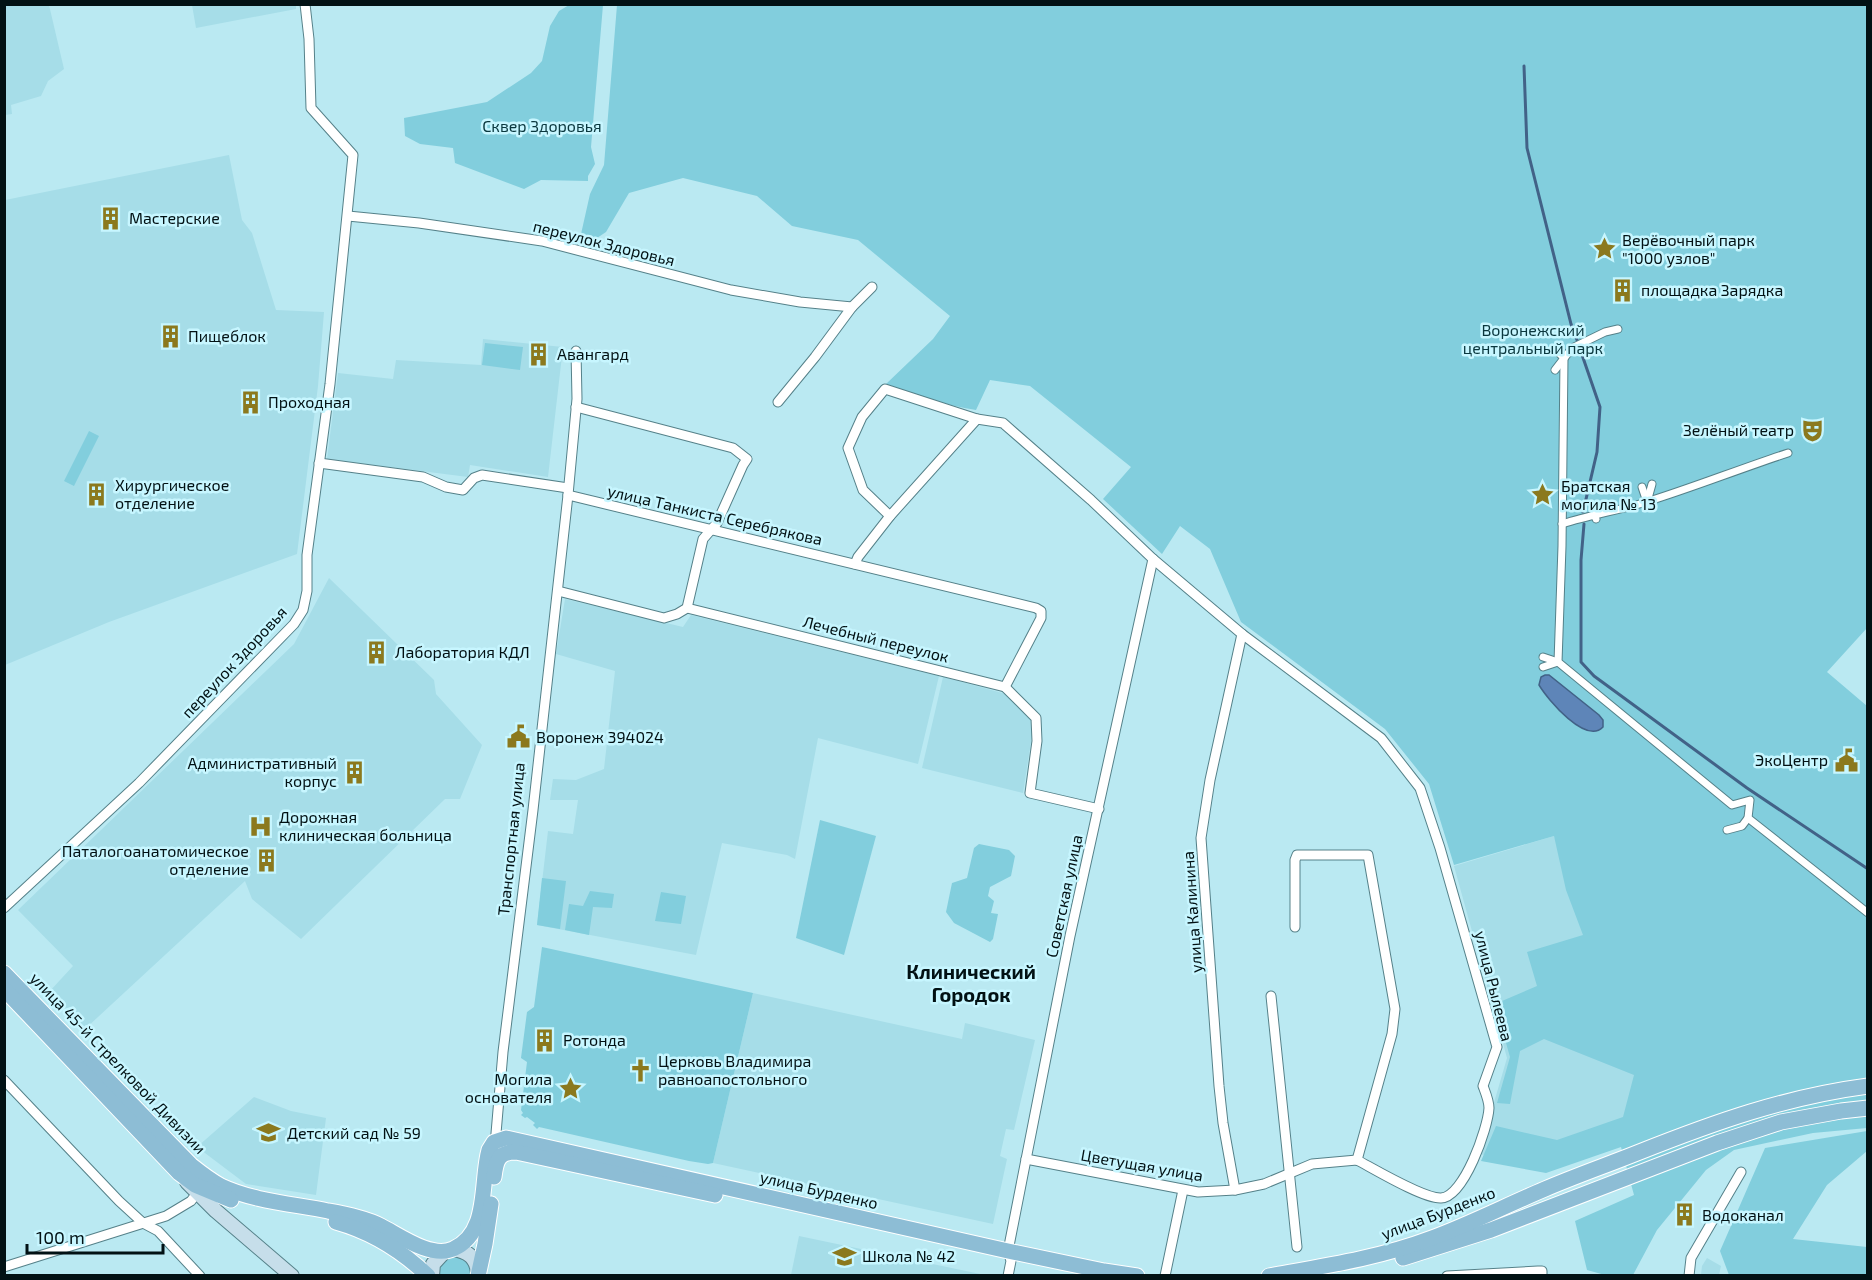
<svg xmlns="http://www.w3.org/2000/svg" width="1872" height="1280" font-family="'Exo 2',sans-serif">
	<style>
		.built { fill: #a6dde8 }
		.green { fill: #82cedd }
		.water { fill: #5e85b8; stroke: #426287; stroke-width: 1.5 }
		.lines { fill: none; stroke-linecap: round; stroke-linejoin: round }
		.stream { stroke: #426287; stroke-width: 3 }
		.pedestrian-casing { stroke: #558189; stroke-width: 9 }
		.minor-casing { stroke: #558189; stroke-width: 11 }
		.secondary-casing { stroke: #558189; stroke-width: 16 }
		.primary-casing { stroke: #fff; stroke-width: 17 }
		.pedestrian { stroke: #fff; stroke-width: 7 }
		.minor { stroke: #fff; stroke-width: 9 }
		.secondary { stroke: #c6deea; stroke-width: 14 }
		.primary { stroke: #8dbdd5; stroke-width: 15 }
		.labels { text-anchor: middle; stroke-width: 5; stroke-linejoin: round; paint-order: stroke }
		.park-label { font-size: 16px; fill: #0a373e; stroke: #c7f6ff }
		.poi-label { font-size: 16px; fill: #021114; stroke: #c7f6ff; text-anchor: start }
		.street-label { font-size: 16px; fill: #021114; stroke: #c7f6ff }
		.quarter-label { font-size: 20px; font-weight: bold; fill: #021114; stroke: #c7f6ff }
	</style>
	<rect width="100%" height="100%" fill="#bae9f2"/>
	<g class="built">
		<polygon points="4,5 49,5 64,69 48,81 41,96 11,105 12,114 5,115"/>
		<polygon points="296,5 296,9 196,28 192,5"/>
		<polygon points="229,155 242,220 252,233 276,310 324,312 318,386 297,554 109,622 5,665 5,200"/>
		<polygon points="483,339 563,347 548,477 470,465 468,477 327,459 338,373 393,379 396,360 481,365"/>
		<polygon points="329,578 434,680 436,694 482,745 460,799 445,799 301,939 252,899 245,881 85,1029 49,992 73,966 18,910 294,644"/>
		<polygon points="565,599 683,627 691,615 939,676 918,764 818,738 795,859 787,855 722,843 696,955 537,925 548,831 573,834 578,800 550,800 553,779 576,780 604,769 615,671 556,654"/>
		<polygon points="943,677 1006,694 1034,723 1023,793 922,768"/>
		<polygon points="1554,836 1637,1067 1619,1139 1539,1166 1479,1154 1507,1058 1454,866"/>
		<polygon points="753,993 962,1039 965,1023 1035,1040 1014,1130 1006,1129 1000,1156 1007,1159 993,1224 713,1163"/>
		<polygon points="254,1097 291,1111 326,1118 316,1195 246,1184 197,1147"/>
		<polygon points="799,1236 985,1275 791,1275"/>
		<polygon points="1707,1258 1721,1266 1719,1275 1701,1275 1702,1266"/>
	</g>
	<g class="green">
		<polygon points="569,5 603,5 591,147 595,164 588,176 588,181 541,180 524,189 455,163 453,148 420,144 405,136 404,118 487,102 531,73 542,61 550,26 559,11"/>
		<path d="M617,5H1867V628L1827,672L1867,706V1128L1813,1133L1734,1150L1706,1170L1657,1230L1633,1275H1605L1587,1270L1575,1221L1634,1195L1621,1147L1546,1173L1481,1161L1496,1126L1557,1140L1623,1117L1634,1075L1544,1039L1520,1051L1510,1104L1497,1103L1510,1057L1495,1004L1537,986L1527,952L1583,935L1566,890L1554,836L1454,865L1429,784L1385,729L1241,622L1210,549L1180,526L1162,554L1103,499L1131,467L1030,386L990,380L976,410C945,405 916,395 886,384L933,339L950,316L858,240L792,226L757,196L683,178L629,193L606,232L594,240L586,239L581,234L590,194L604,165Z"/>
		<polygon points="485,343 523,347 520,370 482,365"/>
		<polygon points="89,431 99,436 74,486 64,481"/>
		<polygon points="820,820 876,836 844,955 796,938"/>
		<polygon points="979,844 1009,850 1015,856 1011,876 990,887 988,896 994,901 991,913 998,914 993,939 990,942 954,923 946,912 952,883 967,878 974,848"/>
		<polygon points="542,878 566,881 560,929 537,925"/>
		<polygon points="590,891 614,894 612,908 593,907 589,935 565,930 569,904 583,906"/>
		<polygon points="661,892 686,896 681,924 655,921"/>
		<polygon points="542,947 753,993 713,1163 708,1164 689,1161 539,1127 537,1129 533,1125 535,1123 527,1117 525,1118 521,1115 523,1113 521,1110 527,1062 521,1058 527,1012 534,1007"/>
		<polygon points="1867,1131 1867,1151 1827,1185 1793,1239 1867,1247 1867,1275 1729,1275 1720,1251 1765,1148"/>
		<polygon points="454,1256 460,1257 469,1263 471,1275 439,1276 441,1264 449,1257"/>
	</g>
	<path class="water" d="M1545,675H1549L1599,715L1603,720V727C1586,745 1548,700 1539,685L1541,677Z"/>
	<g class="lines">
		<g class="stream">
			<polyline points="1524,66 1527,148 1571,324 1577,340"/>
			<polyline points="1580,349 1600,407 1597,452 1583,512"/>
			<polyline points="1584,524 1581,560 1581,662 1594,676 1747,788 1868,869"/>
		</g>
		<defs>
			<g id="pedestrian">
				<polyline points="1557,351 1564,358 1562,546 1558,662 1732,805 1750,800 1748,818 1868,913"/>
				<polyline points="1555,370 1572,348 1605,332 1618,329"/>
				<polyline points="1642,487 1647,502"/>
				<polyline points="1647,502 1652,484"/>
				<polyline points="1593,507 1596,519"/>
				<path d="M1562,524C1589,515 1616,511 1643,503C1692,488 1739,469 1788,453"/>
				<polyline points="1543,657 1558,662"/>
				<polyline points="1543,667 1558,662"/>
				<polyline points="1727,830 1742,826 1748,818"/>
			</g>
			<g id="minor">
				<polyline points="348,216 419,223 542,241 731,290 800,302 852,307 815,357 778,402"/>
				<polyline points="852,307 872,287"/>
				<polyline points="576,407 733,448 747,459 743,465 717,523 703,539 687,608"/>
				<polyline points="319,463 423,477 446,487 463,490 474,478 482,475 568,488"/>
				<polyline points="568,495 1036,608 1041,611 1041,618 1005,687"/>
				<polyline points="890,516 863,490 848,448 862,417 885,389 977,419"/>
				<path d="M855,564L858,557L890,516L977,419L1003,423L1091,500L1153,559L1242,634L1381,738L1420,788L1440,848L1497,1047L1483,1086C1486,1094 1489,1101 1489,1108C1488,1128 1464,1197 1441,1198C1424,1199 1374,1169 1357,1160"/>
				<polyline points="558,591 664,618 677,614 687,608 1005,687 1036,718 1037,741 1030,793 1099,809"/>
				<polyline points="4,908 139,783 294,624 303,610 307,591 307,555 330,384 353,155 311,108 309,39 305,4"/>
				<polyline points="1295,927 1295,860 1297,855 1368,855 1395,1009 1392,1034 1357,1160"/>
				<polyline points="1271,996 1297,1247"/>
				<polyline points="4,1080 119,1201 143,1223 158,1231 200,1276"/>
				<polyline points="495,1145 503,1052 533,810 568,495 577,399 576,351"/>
				<polyline points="1026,1159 1198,1192 1235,1190 1264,1184 1312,1164 1357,1160"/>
				<polyline points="1235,1190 1223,1123 1219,1086 1201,838 1210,780 1242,634"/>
				<polyline points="4,1267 166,1216 191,1201 200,1189"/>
				<polyline points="1008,1276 1011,1261 1008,1251 1070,936 1153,559"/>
				<polyline points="1165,1276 1183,1190"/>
				<polyline points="1447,1276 1538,1271 1542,1271 1542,1276"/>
				<polyline points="1689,1276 1691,1258 1741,1172"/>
			</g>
			<g id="secondary">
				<polyline points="187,1182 216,1211 292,1276"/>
				<path d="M453,1249C468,1251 477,1258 478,1274"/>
				<polyline points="432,1276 433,1264 445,1251"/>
			</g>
			<g id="primary">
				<path d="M4,973L191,1165C201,1173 210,1180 221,1186C253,1201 293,1204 328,1211C346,1214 365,1218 381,1226C399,1235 431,1259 453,1249C490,1233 480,1182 489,1150L494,1142L506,1138L1008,1251L1104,1271L1137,1276"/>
				<polyline points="4,989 179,1173 195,1185 231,1200"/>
				<path d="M494,1177C496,1161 498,1152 516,1152L715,1195"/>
				<path d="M336,1222C372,1232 401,1250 428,1276"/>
				<polyline points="1403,1258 1491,1230 1717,1143 1781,1122 1841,1111 1868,1108"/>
				<polyline points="478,1276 485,1244 491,1204"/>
				<path d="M1269,1276C1325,1266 1379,1258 1432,1238C1470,1224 1507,1205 1545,1189C1575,1176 1607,1165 1637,1153C1715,1122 1785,1097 1868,1086"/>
			</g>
		</defs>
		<use href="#pedestrian" class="pedestrian-casing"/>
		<use href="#minor" class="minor-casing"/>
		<use href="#secondary" class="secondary-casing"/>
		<use href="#primary" class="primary-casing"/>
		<use href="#pedestrian" class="pedestrian"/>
		<use href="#minor" class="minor"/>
		<use href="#secondary" class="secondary"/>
		<use href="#primary" class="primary"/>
	</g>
	<defs>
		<symbol id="building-bare" viewBox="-9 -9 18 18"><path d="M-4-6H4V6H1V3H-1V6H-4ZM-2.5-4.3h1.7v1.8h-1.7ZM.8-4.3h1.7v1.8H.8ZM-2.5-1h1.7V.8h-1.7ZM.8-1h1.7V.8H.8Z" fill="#8b791e" stroke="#c7f6ff" stroke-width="2.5" paint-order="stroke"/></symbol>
		<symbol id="sight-bare" viewBox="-9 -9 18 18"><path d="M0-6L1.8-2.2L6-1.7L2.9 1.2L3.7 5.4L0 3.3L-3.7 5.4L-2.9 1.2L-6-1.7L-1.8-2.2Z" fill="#8b791e" stroke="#c7f6ff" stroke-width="2.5" paint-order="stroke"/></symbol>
		<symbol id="theatre-bare" viewBox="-9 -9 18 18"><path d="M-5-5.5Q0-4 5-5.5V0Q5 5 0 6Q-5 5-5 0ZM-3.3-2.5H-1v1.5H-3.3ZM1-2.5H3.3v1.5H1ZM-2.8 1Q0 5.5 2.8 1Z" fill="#8b791e" stroke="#c7f6ff" stroke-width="2.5" paint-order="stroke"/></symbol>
		<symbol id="civic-bare" viewBox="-9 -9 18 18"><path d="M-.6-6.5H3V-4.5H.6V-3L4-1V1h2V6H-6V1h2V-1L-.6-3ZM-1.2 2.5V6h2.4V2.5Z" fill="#8b791e" stroke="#c7f6ff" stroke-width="2.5" paint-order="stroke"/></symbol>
		<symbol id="hospital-bare" viewBox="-9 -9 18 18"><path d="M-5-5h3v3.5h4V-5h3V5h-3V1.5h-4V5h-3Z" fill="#8b791e" stroke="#c7f6ff" stroke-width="2.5" paint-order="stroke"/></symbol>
		<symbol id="church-bare" viewBox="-9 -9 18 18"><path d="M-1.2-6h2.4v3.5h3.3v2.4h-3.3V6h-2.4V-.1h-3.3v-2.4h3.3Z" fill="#8b791e" stroke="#c7f6ff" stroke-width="2.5" paint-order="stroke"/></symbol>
		<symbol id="school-bare" viewBox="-9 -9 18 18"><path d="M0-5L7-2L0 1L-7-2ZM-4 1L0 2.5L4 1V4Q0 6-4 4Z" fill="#8b791e" stroke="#c7f6ff" stroke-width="2.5" paint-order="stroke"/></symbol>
	</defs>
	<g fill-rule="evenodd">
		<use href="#building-bare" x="94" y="202" width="33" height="33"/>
		<use href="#sight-bare" x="1588" y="232" width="33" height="33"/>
		<use href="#building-bare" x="1606" y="274" width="33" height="33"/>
		<use href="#building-bare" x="154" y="320" width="33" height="33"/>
		<use href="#building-bare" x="522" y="338" width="33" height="33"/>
		<use href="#building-bare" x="234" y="386" width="33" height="33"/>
		<use href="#theatre-bare" x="1796" y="414" width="33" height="33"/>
		<use href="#building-bare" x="80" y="478" width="33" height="33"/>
		<use href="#sight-bare" x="1526" y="478" width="33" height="33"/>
		<use href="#building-bare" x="360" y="636" width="33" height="33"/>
		<use href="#civic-bare" x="502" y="720" width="33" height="33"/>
		<use href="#civic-bare" x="1830" y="744" width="33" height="33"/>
		<use href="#building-bare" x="338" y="756" width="33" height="33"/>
		<use href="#hospital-bare" x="244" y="810" width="33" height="33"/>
		<use href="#building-bare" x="250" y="844" width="33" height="33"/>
		<use href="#building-bare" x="528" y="1024" width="33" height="33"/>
		<use href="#church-bare" x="624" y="1054" width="33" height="33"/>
		<use href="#sight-bare" x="554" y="1072" width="33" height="33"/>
		<use href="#school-bare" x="252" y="1116" width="33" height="33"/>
		<use href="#building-bare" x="1668" y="1198" width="33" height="33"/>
		<use href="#school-bare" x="828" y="1240" width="33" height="33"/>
	</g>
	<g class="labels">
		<g class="park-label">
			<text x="542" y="132">Сквер Здоровья</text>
			<text x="1533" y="336">Воронежский<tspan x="1533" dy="18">центральный парк</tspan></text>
		</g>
		<g class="poi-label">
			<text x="129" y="224">Мастерские</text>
			<text x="1622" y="246">Верёвочный парк<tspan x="1622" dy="18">"1000 узлов"</tspan></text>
			<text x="1641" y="296">площадка Зарядка</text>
			<text x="188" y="342">Пищеблок</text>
			<text x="557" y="360">Авангард</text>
			<text x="268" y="408">Проходная</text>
			<text x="1794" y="436" text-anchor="end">Зелёный театр</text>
			<text x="115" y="491">Хирургическое<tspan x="115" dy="18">отделение</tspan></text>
			<text x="1561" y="492">Братская<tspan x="1561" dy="18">могила № 13</tspan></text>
			<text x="395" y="658">Лаборатория КДЛ</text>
			<text x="536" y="743">Воронеж 394024</text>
			<text x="1828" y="766" text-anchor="end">ЭкоЦентр</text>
			<text x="337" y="769" text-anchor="end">Административный<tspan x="337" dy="18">корпус</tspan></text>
			<text x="279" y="823">Дорожная<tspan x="279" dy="18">клиническая больница</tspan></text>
			<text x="249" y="857" text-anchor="end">Паталогоанатомическое<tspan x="249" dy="18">отделение</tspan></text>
			<text x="563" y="1046">Ротонда</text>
			<text x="658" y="1067">Церковь Владимира<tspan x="658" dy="18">равноапостольного</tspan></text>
			<text x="552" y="1085" text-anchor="end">Могила<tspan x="552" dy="18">основателя</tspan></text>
			<text x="287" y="1139">Детский сад № 59</text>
			<text x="1702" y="1221">Водоканал</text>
			<text x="862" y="1262">Школа № 42</text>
		</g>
		<g class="street-label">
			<text transform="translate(604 243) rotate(14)" y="6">переулок Здоровья</text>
			<text transform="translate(715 515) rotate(13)" y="6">улица Танкиста Серебрякова</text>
			<text transform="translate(876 639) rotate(14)" y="6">Лечебный переулок</text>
			<text transform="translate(234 662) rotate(-47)" y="6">переулок Здоровья</text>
			<text transform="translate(511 839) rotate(-84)" y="6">Транспортная улица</text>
			<text transform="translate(1064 896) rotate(-78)" y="6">Советская улица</text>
			<text transform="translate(1192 912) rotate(-94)" y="6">улица Калинина</text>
			<text transform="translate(1494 986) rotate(76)" y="6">улица Рылеева</text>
			<text transform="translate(118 1063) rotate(46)" y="6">улица 45-й Стрелковой Дивизии</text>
			<text transform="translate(1142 1165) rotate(10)" y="6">Цветущая улица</text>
			<text transform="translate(819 1190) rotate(13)" y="6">улица Бурденко</text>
			<text transform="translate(1438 1213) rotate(-21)" y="6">улица Бурденко</text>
		</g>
		<g class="quarter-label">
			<text x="971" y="979">Клинический<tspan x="971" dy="23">Городок</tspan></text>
		</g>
	</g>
	<rect width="1872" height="1280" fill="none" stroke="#021114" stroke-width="12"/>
	<path d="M27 1244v9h136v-9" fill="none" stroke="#021114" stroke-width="3"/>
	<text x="36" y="1244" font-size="18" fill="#021114" stroke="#c7f6ff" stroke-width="4.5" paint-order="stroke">100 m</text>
</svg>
